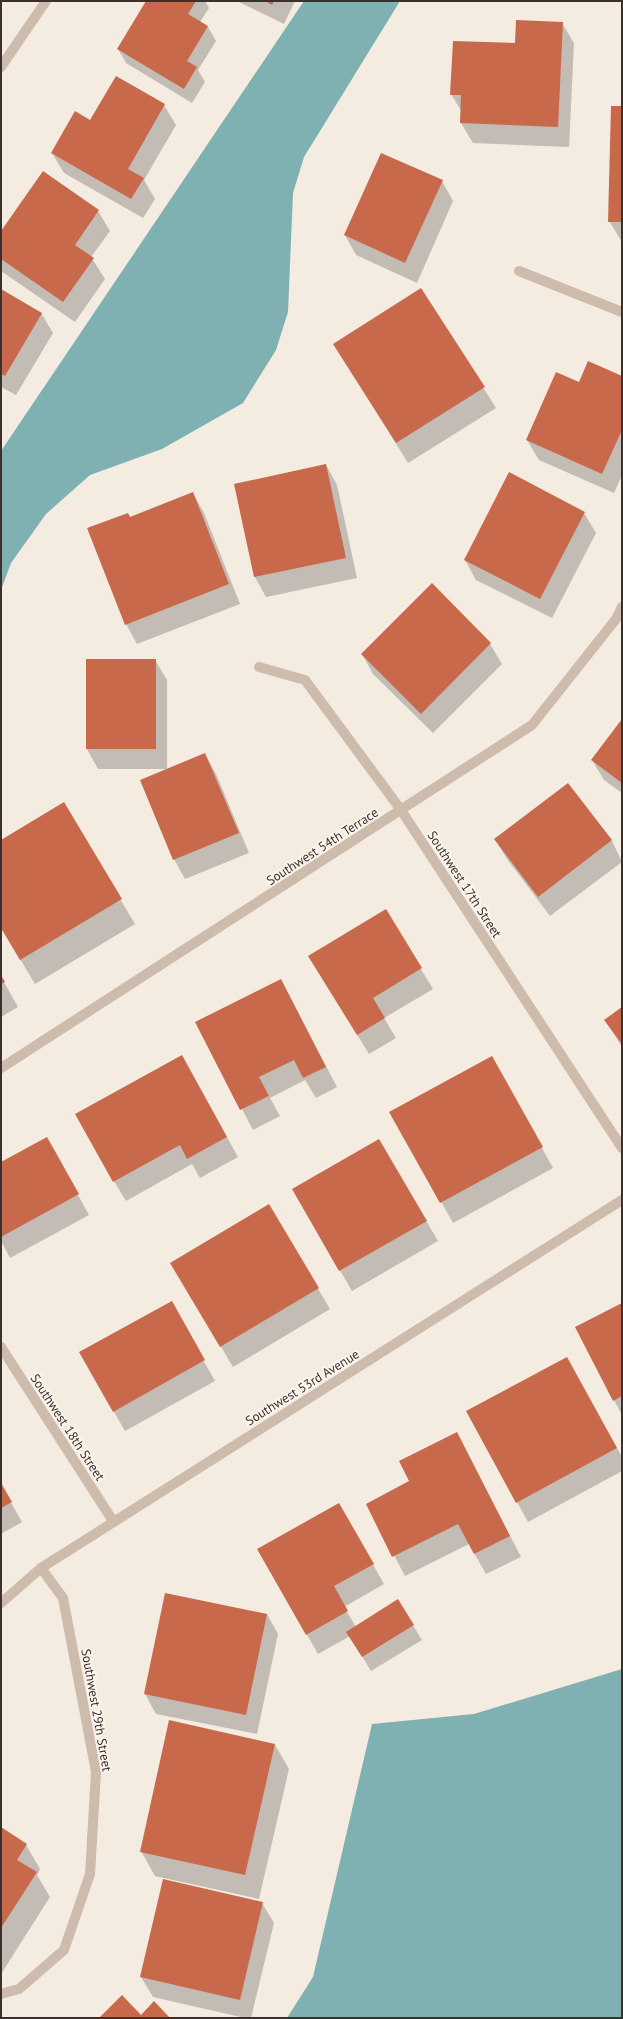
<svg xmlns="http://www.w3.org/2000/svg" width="623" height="2019" font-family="'PT Sans',sans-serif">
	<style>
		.water { fill: #7fb0b2 }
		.shadow { fill: #0003 }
		.building { fill: #c8694b }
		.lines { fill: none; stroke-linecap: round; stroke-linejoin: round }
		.minor { stroke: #cdbbac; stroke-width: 10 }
		.labels { text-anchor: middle; stroke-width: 4; stroke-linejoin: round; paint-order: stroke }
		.street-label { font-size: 13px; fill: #3b302b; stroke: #fbf5ee }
	</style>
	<rect width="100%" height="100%" fill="#f4ebe1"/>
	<g class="water">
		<polygon points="304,1 400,1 304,157 293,193 288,312 276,350 243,403 162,449 90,475 46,514 11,563 1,590 1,451"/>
		<polygon points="622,1669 622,2018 287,2018 313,1977 372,1724 474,1714"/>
	</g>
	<g class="shadow">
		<polygon points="147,1 205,1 209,8 200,22 208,27 216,41 198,70 205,82 192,103 126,63 118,49"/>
		<polygon points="237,1 295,1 284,24"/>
		<polygon points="562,23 574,43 569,147 473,143 461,123 462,112 451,94 516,44"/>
		<polygon points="164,105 176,125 144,180 155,199 143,218 64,173 52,153 90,121"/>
		<polygon points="622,107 622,242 609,221"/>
		<polygon points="442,181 453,201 417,283 356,255 345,235"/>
		<polygon points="98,211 110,231 91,257 105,279 75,322 1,271 1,232"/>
		<polygon points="421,289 496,408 408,463 334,344"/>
		<polygon points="1,290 41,313 53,333 16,395 1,387"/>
		<polygon points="622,377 622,475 614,493 539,460 527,440 579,383"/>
		<polygon points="326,465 337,485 357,578 266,597 255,577 235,484"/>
		<polygon points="193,493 204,513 240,604 137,644 126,624 130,518"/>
		<polygon points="584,513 596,533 552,618 476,580 465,560"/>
		<polygon points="432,585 490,644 502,664 433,733 373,674 362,654"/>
		<polygon points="155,660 167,680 167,769 98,769 87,749"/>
		<polygon points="622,720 622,793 604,780 592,760"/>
		<polygon points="205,754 216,774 249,853 185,879 174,859"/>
		<polygon points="568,784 612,841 622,862 550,916 507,859 495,839"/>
		<polygon points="63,804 135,924 35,984 1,927 1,841"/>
		<polygon points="385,910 433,989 384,1018 396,1038 369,1054 321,976"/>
		<polygon points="1,977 18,1007 1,1017"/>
		<polygon points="281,980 337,1087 316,1098 305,1080 270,1098 280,1116 253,1130 197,1023"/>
		<polygon points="622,1008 622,1047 605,1020"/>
		<polygon points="193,1076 238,1157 200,1178 192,1164 126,1201 114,1181"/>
		<polygon points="503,1077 553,1168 453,1223 391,1112"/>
		<polygon points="379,1140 438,1241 352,1291 293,1190"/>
		<polygon points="58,1159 89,1215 10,1258 1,1241 1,1164"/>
		<polygon points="269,1206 330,1309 233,1367 183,1283"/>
		<polygon points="171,1303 215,1381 125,1431 80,1353"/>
		<polygon points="622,1304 622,1415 576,1328"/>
		<polygon points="578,1378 622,1457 622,1471 528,1522 517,1502"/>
		<polygon points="457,1433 521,1557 486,1574 469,1544 405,1576 367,1504 411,1482"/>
		<polygon points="1,1485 22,1522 1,1534"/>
		<polygon points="339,1504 384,1584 344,1607 356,1627 398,1601 422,1640 371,1671 350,1636 318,1654 259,1550"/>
		<polygon points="267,1614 278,1634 257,1734 156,1714 145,1694"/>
		<polygon points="275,1745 289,1769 259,1899 155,1876 141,1851"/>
		<polygon points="1,1829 26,1845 40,1869 37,1875 50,1897 1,1974"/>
		<polygon points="262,1903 274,1923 251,2018 245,2018 153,1997 141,1977"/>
	</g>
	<g class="building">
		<polygon points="146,1 196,1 188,14 208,26 187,61 197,67 184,89 117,49"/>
		<polygon points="265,1 274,1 272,5"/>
		<polygon points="516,20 563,22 558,127 460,123 461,95 450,95 453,41 515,43"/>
		<polygon points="116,76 165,104 128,169 144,178 131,199 51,153 75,111 90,120"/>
		<polygon points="611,106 622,106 622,222 608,222"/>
		<polygon points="381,153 443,180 405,263 344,235"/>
		<polygon points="43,171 99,210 75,245 94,258 63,302 1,259 1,231"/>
		<polygon points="421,288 485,387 396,443 333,344"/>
		<polygon points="1,289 42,313 5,376 1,374"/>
		<polygon points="588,361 622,376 622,430 602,474 526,440 556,372 579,382"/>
		<polygon points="326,464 346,558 254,577 234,484"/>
		<polygon points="509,472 585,512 540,599 464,560"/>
		<polygon points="193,492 229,584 125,625 87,528 128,513 130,517"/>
		<polygon points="432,583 491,643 421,714 361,654"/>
		<rect x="86" y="659" width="70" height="90"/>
		<polygon points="622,719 622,783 591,760"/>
		<polygon points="205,753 239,833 173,860 140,780"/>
		<polygon points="568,783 612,840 538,897 494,839"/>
		<polygon points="64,802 122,899 20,960 1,928 1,840"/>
		<polygon points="386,909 422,968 373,998 385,1018 357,1035 308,956"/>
		<polygon points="1,975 5,982 1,984"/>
		<polygon points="281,979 326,1067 303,1078 294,1060 259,1077 269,1096 240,1110 195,1022"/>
		<polygon points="622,1007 622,1044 604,1020"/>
		<polygon points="182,1055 227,1137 187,1159 180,1145 113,1182 75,1114"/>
		<polygon points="492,1056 543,1147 440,1203 389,1112"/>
		<polygon points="47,1137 79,1194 1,1237 1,1162"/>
		<polygon points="379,1139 427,1221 339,1271 292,1189"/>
		<polygon points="269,1204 319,1288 220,1347 170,1263"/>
		<polygon points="172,1301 205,1360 113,1412 79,1352"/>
		<polygon points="622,1303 622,1396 613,1401 575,1327"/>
		<polygon points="567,1357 617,1448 516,1503 466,1411"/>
		<polygon points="457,1432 510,1536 474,1554 458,1524 392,1557 366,1504 409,1481 399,1461"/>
		<polygon points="1,1483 12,1502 1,1508"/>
		<polygon points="339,1503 374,1564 334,1586 348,1611 306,1635 257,1549"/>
		<polygon points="165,1593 267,1614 246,1715 144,1694"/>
		<polygon points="398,1599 414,1625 362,1657 346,1632"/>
		<polygon points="169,1720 275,1744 245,1875 140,1852"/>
		<polygon points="1,1827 27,1844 17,1860 37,1872 1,1928"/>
		<polygon points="163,1879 263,1902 240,2000 140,1977"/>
		<polygon points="122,1995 141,2015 154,2001 170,2018 99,2018"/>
	</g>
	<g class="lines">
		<g class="minor">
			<polyline points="1,67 46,1"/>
			<polyline points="519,271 622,312"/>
			<polyline points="259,667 305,680 401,810 622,1148"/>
			<polyline points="1,1068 532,725 616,619 622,607"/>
			<polyline points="1,1347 113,1521"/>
			<polyline points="1,1603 41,1568 622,1200"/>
			<polyline points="1,1994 19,1989 64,1950 90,1874 96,1772 63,1598 41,1568"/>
		</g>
	</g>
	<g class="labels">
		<g class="street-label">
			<text transform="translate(322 846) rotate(-33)" y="5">Southwest 54th Terrace</text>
			<text transform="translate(465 884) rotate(57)" y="5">Southwest 17th Street</text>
			<text transform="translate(302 1387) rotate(-32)" y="5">Southwest 53rd Avenue</text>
			<text transform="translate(68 1427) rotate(57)" y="5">Southwest 18th Street</text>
			<text transform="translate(97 1710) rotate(80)" y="5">Southwest 29th Street</text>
		</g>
	</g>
	<rect width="623" height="2019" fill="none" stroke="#3b302b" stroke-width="4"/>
</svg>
